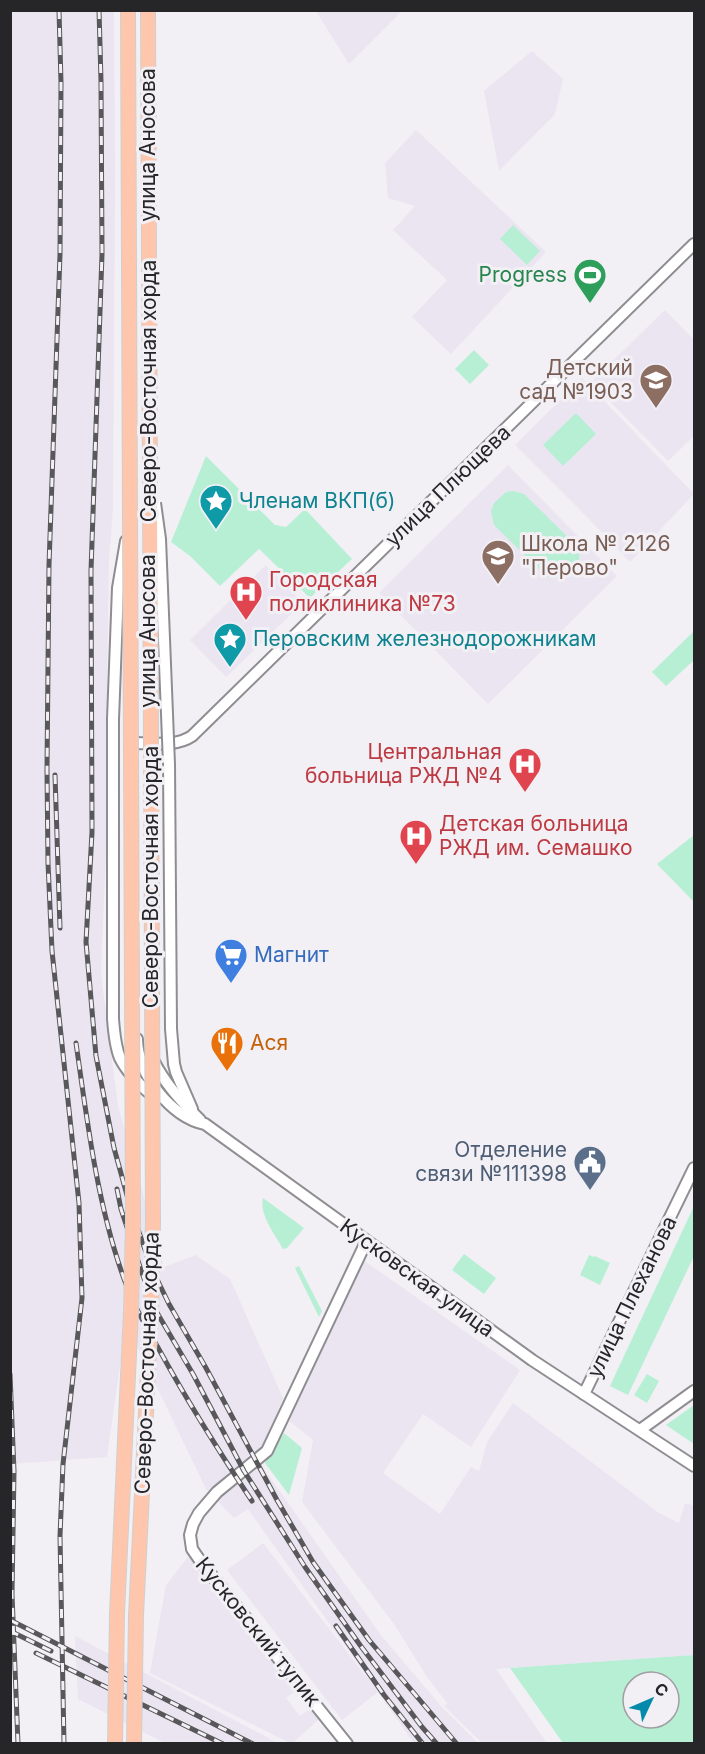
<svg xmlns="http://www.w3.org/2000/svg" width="705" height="1754" font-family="Inter,sans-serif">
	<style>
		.built { fill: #eae5f1 }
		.green { fill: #b7efd5; fill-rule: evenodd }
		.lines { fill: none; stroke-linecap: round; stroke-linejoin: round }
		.minor-casing { stroke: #8f8d91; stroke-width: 14 }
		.major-casing { stroke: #cfcfcf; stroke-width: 16 }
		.minor { stroke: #fff; stroke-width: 10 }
		.major { stroke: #fec7ad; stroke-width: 14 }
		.rail-casing { stroke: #58575a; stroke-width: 5 }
		.rail { stroke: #f2f0f5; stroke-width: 3; stroke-dasharray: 9; stroke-linecap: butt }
		.minor-bridge-casing { stroke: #8f8d91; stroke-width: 14; stroke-linecap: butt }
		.major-bridge-casing { stroke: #cfcfcf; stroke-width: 16; stroke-linecap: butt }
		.minor-bridge { stroke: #fff; stroke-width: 10 }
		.major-bridge { stroke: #fec7ad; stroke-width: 14 }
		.labels { text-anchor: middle; stroke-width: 6; stroke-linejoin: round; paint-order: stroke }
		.street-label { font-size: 21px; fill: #262527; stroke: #f2f0f5 }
		.leisure-label { font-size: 21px; fill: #27864d; stroke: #f2f0f5; text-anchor: end }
		.education-label { font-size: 21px; fill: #785e54; stroke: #f2f0f5; text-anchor: end }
		.culture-label { font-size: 21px; fill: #0d838f; stroke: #f2f0f5; text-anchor: start }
		.health-label { font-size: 21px; fill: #be3a42; stroke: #f2f0f5; text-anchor: start }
		.shop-label { font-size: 21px; fill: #366cbe; stroke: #f2f0f5; text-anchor: start }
		.food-label { font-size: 21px; fill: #c56008; stroke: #f2f0f5; text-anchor: start }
		.service-label { font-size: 21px; fill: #4e5e75; stroke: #f2f0f5; text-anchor: end }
	</style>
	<rect width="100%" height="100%" fill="#f2f0f5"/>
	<g class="built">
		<polygon points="11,11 114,11 115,182 113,509 109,561 107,674 107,824 101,974 118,1106 164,1267 196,1255 230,1279 283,1398 264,1447 253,1453 380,1634 440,1705 478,1743 414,1743 248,1509 234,1518 206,1489 126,1323 107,1457 11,1464"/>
		<polygon points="316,11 402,11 349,64"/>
		<polygon points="532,51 563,79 555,114 499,171 484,91"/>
		<polygon points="416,130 546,252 451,354 412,317 447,280 393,230 415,206 388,198 385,163"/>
		<polygon points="665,310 694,340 694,436 668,461 591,382"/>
		<polygon points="582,378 694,494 630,562 592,522 515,445"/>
		<polygon points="508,465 617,576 488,704 379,593"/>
		<polygon points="266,565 303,603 226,677 190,640"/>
		<polygon points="363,1260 520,1370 471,1447 423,1414 383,1473 440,1514 471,1467 479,1471 487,1442 513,1403 659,1513 679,1523 685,1503 694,1506 694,1655 496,1669 547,1743 482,1743 444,1706 447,1703 427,1677 394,1624 302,1502 313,1440 289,1421"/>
		<polygon points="263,1543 378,1692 342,1720 227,1570"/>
		<polygon points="188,1557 211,1579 298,1689 286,1698 300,1716 312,1708 320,1718 293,1743 290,1743 150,1673 166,1585"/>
		<polygon points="75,1636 278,1743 165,1743 78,1699"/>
	</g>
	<g class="green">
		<polygon points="513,225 540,251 527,265 500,239"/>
		<polygon points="474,350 489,365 470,384 455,369"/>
		<polygon points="576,413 596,434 563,466 543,445"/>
		<polygon points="206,456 275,525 286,527 305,509 352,559 310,598 259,549 220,586 190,556 171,542"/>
		<path d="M513,491L524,494L579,548C582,571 569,581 547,577L494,525L491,511L494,503L506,492Z"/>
		<polygon points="694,631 694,660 666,686 652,672"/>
		<polygon points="694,835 694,902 657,864"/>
		<path d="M263,1198L304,1228L287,1248L283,1249C275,1234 259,1215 263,1198Z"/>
		<polygon points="694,1206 694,1256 628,1395 610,1386"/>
		<polygon points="464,1254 496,1278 484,1294 452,1270"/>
		<polygon points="589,1255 594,1257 595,1256 610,1263 600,1285 580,1275"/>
		<polygon points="299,1266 322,1311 319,1317 295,1268"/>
		<polygon points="647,1374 659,1381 647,1403 634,1395"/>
		<polygon points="694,1405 694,1444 666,1425"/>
		<polygon points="284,1433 302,1448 289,1495 265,1463"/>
		<path d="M694,1655V1743H563L510,1668ZM633,1682H669V1718H633Z"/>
	</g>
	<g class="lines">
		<defs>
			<g id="minor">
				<path d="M126,541L118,588L113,719V1019C114,1032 115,1046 120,1058C127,1072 143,1089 156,1098"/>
				<path d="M134,743C152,743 176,747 192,736L694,244"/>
				<polyline points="170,895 171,1029 174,1064 176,1072 192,1109"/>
				<path d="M137,1039C137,1073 171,1118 205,1124L532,1360L694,1466"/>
				<path d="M153,1060C165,1084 181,1101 200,1120"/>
				<polyline points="584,1394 694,1168"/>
				<polyline points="640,1430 694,1391"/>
				<polyline points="347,1744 201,1562 192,1549 190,1535 193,1524 199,1513 217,1492 267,1451 366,1242"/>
			</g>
			<polyline id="major" points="128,10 130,518"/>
		</defs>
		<use href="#minor" class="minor-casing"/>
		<use href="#major" class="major-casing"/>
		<use href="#minor" class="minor"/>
		<use href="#major" class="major"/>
		<defs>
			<g id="rail">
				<polyline points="59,10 61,83 60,254 49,565 47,770 48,863 52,951 79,1203 82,1298 63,1464 60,1536 64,1744"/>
				<polyline points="99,10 101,81 102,254 91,571 92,832 86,942 96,1056 114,1148 130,1206 151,1267 169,1304 206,1368 277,1500 313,1562 369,1640 457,1744"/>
				<polyline points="55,775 60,928"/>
				<path d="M76,1043C87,1120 97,1203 123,1276C132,1303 147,1328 161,1353C189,1404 220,1453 252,1501"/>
				<polyline points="117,1189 121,1209 142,1273 156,1311 193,1374 244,1471 305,1567 360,1645 422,1727 437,1744"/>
				<polyline points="10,1374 14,1471 12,1594 18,1744"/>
				<polyline points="10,1620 253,1744"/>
				<polyline points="336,1626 384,1695 423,1744"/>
				<polyline points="10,1631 51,1651"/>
				<polyline points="36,1653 223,1744"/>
			</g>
		</defs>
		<use href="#rail" class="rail-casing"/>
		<use href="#rail" class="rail"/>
		<defs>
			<polyline id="minor-bridge" points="155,503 160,539 169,764 170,895"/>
			<g id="major-bridge">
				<polyline points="115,1744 117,1614 131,1311 133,1223 130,518"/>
				<polyline points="134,1744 136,1615 151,1310 153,1222 148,10"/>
			</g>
		</defs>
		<use href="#minor-bridge" class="minor-bridge-casing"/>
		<use href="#major-bridge" class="major-bridge-casing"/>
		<use href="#minor-bridge" class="minor-bridge"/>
		<use href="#major-bridge" class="major-bridge"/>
	</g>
	<defs>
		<symbol id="stadium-pin" viewBox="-11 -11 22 30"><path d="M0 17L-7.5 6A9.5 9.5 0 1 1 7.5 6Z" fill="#2e9e5b" stroke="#f2f0f5"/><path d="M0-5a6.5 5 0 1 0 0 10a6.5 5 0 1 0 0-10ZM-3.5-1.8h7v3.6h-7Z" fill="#fff"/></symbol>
		<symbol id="school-pin" viewBox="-11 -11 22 30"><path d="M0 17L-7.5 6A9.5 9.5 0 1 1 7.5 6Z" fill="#8d6e63" stroke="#f2f0f5"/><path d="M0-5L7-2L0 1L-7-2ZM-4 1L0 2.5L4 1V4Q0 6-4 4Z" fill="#fff"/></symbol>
		<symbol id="sight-pin" viewBox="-11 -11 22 30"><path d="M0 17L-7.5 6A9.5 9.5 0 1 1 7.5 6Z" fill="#0f9aa8" stroke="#f2f0f5"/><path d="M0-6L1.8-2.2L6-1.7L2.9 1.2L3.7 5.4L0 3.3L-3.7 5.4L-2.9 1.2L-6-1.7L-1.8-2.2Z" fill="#fff"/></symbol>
		<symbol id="hospital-pin" viewBox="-11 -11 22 30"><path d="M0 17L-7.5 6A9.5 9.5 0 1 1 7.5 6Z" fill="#e0444e" stroke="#f2f0f5"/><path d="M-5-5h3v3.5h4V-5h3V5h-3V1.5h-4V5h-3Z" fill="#fff"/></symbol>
		<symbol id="supermarket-pin" viewBox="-11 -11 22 30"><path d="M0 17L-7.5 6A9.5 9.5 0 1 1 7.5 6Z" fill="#3f7fe0" stroke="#f2f0f5"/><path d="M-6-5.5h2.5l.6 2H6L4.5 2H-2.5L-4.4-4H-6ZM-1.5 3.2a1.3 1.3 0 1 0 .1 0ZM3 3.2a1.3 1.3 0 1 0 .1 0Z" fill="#fff"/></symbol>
		<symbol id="restaurant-pin" viewBox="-11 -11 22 30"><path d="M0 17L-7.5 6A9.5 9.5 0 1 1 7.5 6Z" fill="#e8710a" stroke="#f2f0f5"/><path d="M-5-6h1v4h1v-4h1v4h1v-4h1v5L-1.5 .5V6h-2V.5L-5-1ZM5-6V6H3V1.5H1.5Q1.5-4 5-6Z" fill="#fff"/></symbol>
		<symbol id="civic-pin" viewBox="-11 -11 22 30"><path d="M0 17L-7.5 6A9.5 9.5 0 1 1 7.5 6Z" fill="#5c6f8a" stroke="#f2f0f5"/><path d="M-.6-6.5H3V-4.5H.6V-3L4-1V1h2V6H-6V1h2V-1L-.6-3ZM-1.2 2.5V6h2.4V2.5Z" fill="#fff"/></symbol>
	</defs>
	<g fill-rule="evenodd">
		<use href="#stadium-pin" x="571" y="256" width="38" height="52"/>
		<use href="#school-pin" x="637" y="361" width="38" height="52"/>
		<use href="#sight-pin" x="197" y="482" width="38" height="52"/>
		<use href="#school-pin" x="479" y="537" width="38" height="52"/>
		<use href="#hospital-pin" x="227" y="573" width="38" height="52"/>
		<use href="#sight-pin" x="211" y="620" width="38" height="52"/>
		<use href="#hospital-pin" x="506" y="745" width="38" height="52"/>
		<use href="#hospital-pin" x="397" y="817" width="38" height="52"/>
		<use href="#supermarket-pin" x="212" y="936" width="38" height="52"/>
		<use href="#restaurant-pin" x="208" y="1024" width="38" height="52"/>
		<use href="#civic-pin" x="571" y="1143" width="38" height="52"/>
	</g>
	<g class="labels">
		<g class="street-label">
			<text transform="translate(148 145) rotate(-90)" y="7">улица Аносова</text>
			<text transform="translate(149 391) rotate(-90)" y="7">Северо-Восточная хорда</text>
			<text transform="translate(448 486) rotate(-44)" y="7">улица Плющева</text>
			<text transform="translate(148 631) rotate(-90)" y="7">улица Аносова</text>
			<text transform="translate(151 877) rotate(-90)" y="7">Северо-Восточная хорда</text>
			<text transform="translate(417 1278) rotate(36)" y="7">Кусковская улица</text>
			<text transform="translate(632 1297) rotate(-64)" y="7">улица Плеханова</text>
			<text transform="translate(147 1363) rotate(-88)" y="7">Северо-Восточная хорда</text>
			<text transform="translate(258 1632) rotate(51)" y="7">Кусковский тупик</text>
		</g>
		<g class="leisure-label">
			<text x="567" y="282">Progress</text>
		</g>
		<g class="education-label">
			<text x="633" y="375">Детский<tspan x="633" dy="24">сад №1903</tspan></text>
			<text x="521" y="551" text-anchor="start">Школа № 2126<tspan x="521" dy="24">"Перово"</tspan></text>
		</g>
		<g class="culture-label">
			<text x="239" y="508">Членам ВКП(б)</text>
			<text x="253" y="646">Перовским железнодорожникам</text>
		</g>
		<g class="health-label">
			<text x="269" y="587">Городская<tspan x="269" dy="24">поликлиника №73</tspan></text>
			<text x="502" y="759" text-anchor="end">Центральная<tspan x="502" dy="24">больница РЖД №4</tspan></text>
			<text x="439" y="831">Детская больница<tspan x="439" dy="24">РЖД им. Семашко</tspan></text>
		</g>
		<g class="shop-label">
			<text x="254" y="962">Магнит</text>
		</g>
		<g class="food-label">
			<text x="250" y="1050">Ася</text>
		</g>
		<g class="service-label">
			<text x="567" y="1157">Отделение<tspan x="567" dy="24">связи №111398</tspan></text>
		</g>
	</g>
	<rect width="705" height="1754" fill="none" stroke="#262527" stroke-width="24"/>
	<g transform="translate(651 1700) rotate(46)"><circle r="28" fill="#f2f0f5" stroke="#a09fa3" stroke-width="1.5"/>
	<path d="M0-4.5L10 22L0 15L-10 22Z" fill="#048aaa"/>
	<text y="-9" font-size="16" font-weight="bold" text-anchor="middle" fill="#262527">С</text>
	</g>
</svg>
